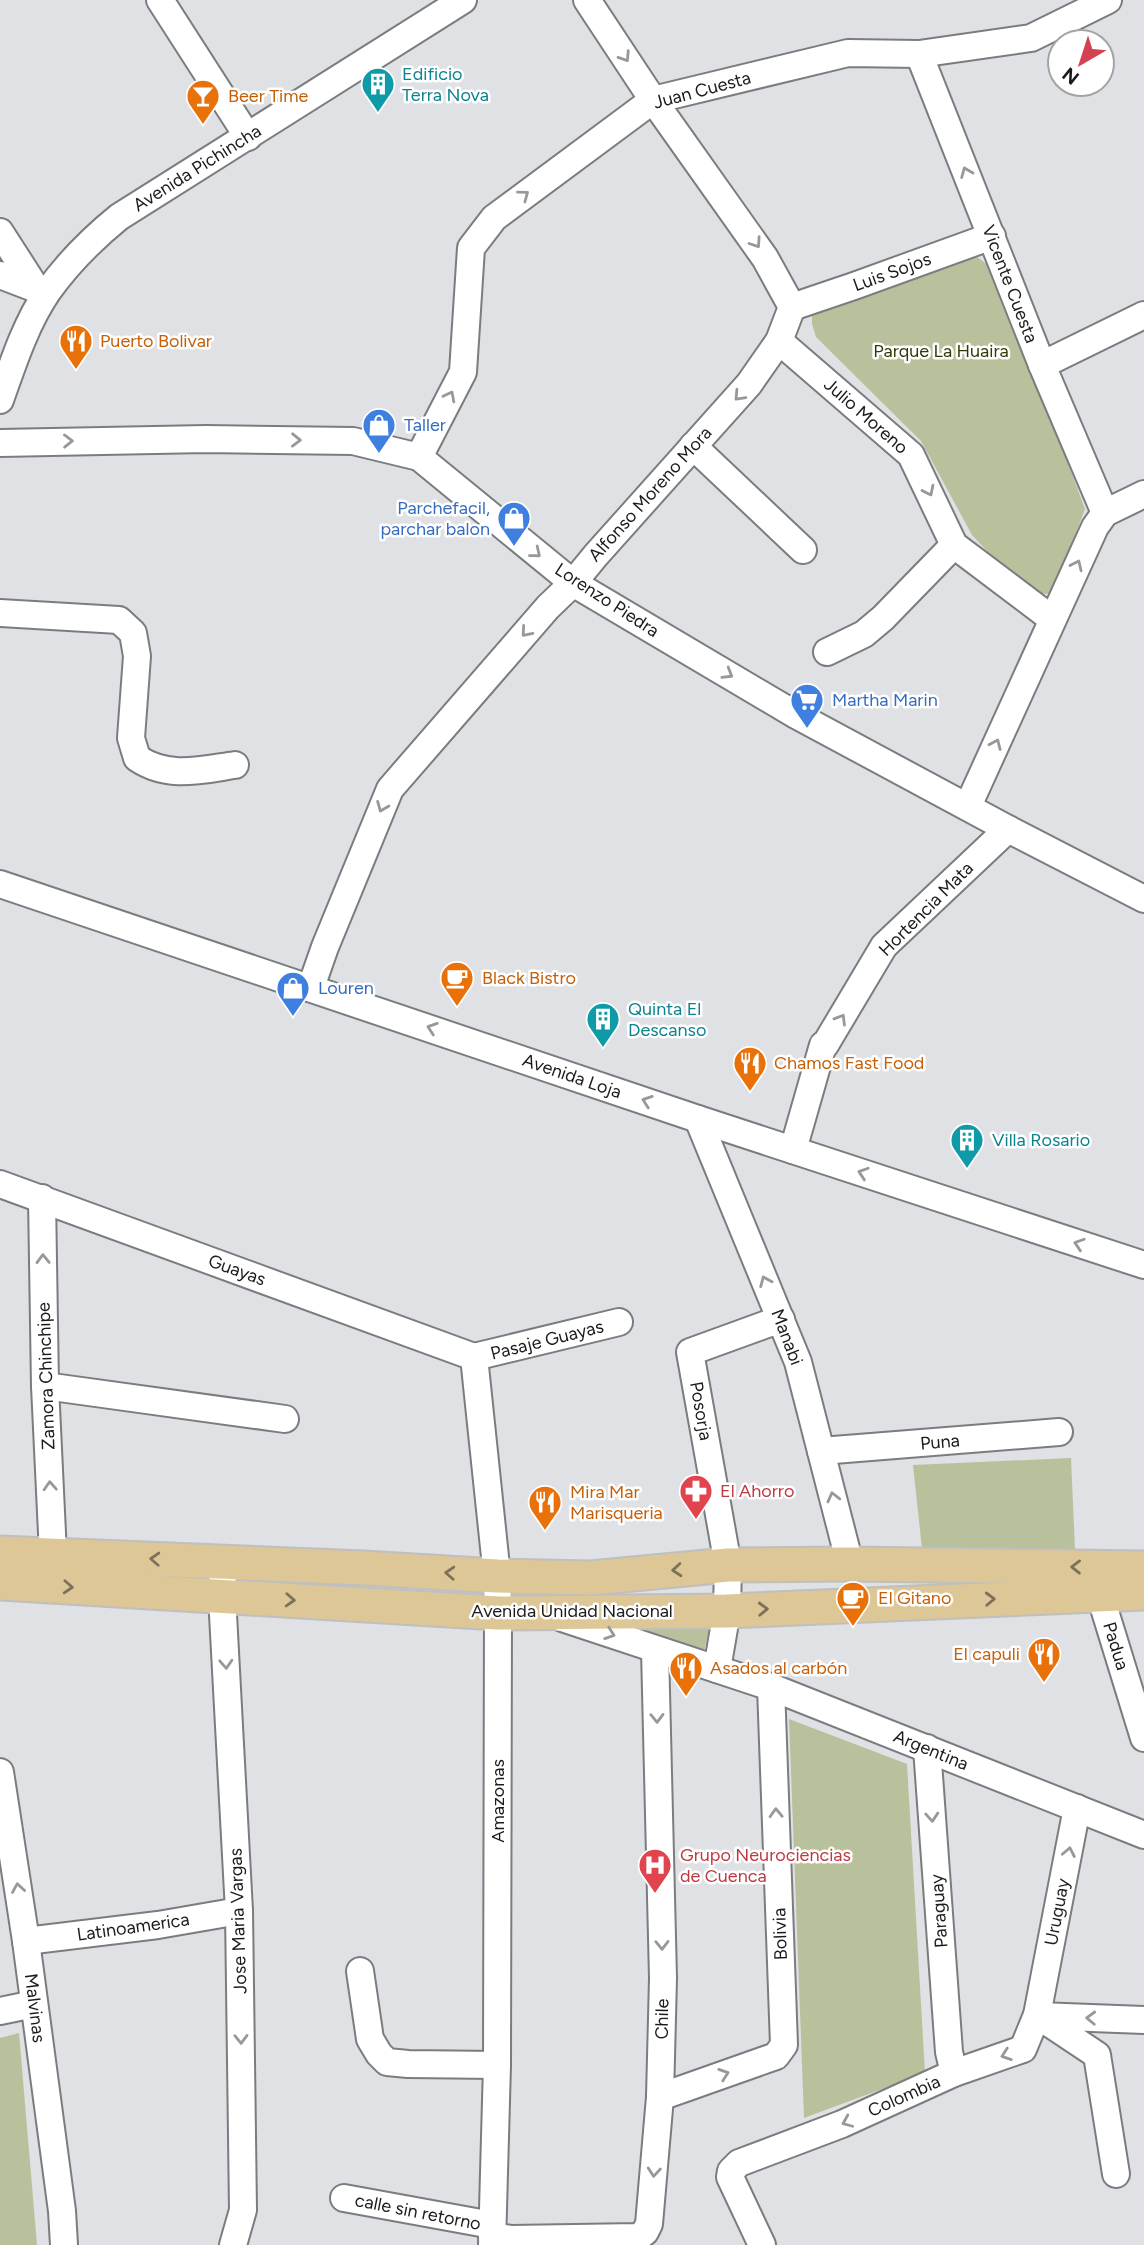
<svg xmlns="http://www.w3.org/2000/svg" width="1144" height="2245" font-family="Figtree,sans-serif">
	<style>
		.green { fill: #b8c19b }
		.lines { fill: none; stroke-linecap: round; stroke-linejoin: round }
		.minor-casing { stroke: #7a7d7f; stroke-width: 30 }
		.major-casing { stroke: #bfbfbf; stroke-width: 37 }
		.minor { stroke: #fff; stroke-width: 26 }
		.major { stroke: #ddc797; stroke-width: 33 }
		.oneway { stroke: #989899 }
		.oneway2 { stroke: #7c715a }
		.labels { text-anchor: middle; stroke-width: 5; stroke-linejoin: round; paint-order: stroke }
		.culture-label { font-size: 18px; fill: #0d838f; stroke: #fff; text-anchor: start }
		.street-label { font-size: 18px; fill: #1a1b1c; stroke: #fff }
		.food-label { font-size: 18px; fill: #c56008; stroke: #fff; text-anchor: start }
		.park-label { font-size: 18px; fill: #323a08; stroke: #fff }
		.shop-label { font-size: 18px; fill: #366cbe; stroke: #fff; text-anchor: start }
		.health-label { font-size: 18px; fill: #be3a42; stroke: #fff; text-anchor: start }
	</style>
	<rect width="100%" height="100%" fill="#dfe1e4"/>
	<g class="green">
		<polygon points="977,257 996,271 1085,509 1058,580 1048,594 1037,593 1000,565 972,535 921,441 816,337 812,324 812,311"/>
		<polygon points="1071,1458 1075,1550 922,1549 913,1465"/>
		<polygon points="710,1624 704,1651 630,1625"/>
		<polygon points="789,1719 907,1764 925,2073 804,2118"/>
		<polygon points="19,2033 37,2245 0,2245 0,2038"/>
	</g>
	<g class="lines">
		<defs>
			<g id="minor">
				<polyline points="160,0 248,137"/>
				<polyline points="919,54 1042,365 1105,513"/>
				<polyline points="0,232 36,288"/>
				<polyline points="0,275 42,291"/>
				<polyline points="792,307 854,286 992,236"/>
				<polyline points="779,341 911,455 954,545 1052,619"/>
				<polyline points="1042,365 1144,315"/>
				<path d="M0,400C13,363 26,323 48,291C68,263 92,239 119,217L463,0"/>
				<polyline points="0,443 206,439 353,441 419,457 573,583 796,715 1008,829 1144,899"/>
				<polyline points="693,446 803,550"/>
				<polyline points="419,457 463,372 471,248 494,218 653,100 848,53 919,54 1031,38 1108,0"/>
				<path d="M0,613L119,620L133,633L137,656L131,738L137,758C168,779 200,770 235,765"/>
				<polyline points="827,652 864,634 883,618 954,545"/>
				<polyline points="968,806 1095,527 1105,513 1144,494"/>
				<polyline points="0,884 698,1119 1144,1265"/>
				<polyline points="311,987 325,947 390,789 548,607 573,583 596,555 749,384 779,341 792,307 765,258 653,100 587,0"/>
				<polyline points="698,1119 798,1362 850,1564"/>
				<polyline points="793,1150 823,1045 825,1045 884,946 1008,829"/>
				<polyline points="0,1184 474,1357"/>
				<polyline points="42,1198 45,1386 53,1554"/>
				<polyline points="474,1357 497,1576 498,1613 497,2065 492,2245"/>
				<polyline points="474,1357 619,1322"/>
				<polyline points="45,1386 285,1419"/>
				<polyline points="821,1451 1059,1432"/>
				<polyline points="223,1562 222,1596 239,1911 243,2210 233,2245"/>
				<polyline points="1100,1595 1144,1738"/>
				<polyline points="562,1618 771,1687 1144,1835"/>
				<polyline points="717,1669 727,1611 728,1565 690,1352 781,1319"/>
				<polyline points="927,1748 949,2052 954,2073"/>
				<polyline points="0,1772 26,1941 62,2211 64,2245"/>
				<polyline points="26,1941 158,1925 239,1911"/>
				<polyline points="360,1971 370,2039 379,2054 387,2062 408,2064 497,2065"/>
				<polyline points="0,2011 34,2004"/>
				<polyline points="1037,2015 1097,2055 1116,2174"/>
				<polyline points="1039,2016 1144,2020"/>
				<polyline points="660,2097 776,2056 784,2045 771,1687"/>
				<polyline points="344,2198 492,2225"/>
				<polyline points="492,2236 511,2239 638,2237 645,2232 649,2224 660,2097 663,1978 655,1650"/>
				<polyline points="762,2245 730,2177 731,2171 739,2163 842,2124 954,2073 1023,2049 1037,2015 1077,1808"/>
			</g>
			<g id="major">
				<polyline points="0,1553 364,1568 497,1576 591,1578 728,1565 850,1564 1144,1568"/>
				<polyline points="0,1583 498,1613 727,1611 1144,1593"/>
			</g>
		</defs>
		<use href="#minor" class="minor-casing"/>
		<use href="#major" class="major-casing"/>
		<use href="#minor" class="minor"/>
		<use href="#major" class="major"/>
	</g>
	<defs><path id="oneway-chevron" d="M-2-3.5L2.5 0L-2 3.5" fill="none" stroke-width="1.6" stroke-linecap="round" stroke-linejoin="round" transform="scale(1.75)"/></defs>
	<g class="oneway">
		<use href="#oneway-chevron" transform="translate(625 57) rotate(57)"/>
		<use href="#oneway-chevron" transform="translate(966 172) rotate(-112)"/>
		<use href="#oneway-chevron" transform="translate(524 195) rotate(-37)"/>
		<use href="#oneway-chevron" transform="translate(756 243) rotate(56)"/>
		<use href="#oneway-chevron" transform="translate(450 396) rotate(-63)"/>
		<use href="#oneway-chevron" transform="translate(739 396) rotate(133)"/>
		<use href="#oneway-chevron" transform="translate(296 440) rotate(1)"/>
		<use href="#oneway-chevron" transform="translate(68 441) rotate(-1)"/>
		<use href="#oneway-chevron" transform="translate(929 491) rotate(64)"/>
		<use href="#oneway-chevron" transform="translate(536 553) rotate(39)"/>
		<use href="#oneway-chevron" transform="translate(1077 565) rotate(-65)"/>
		<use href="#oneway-chevron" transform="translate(526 632) rotate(131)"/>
		<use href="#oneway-chevron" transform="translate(728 674) rotate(31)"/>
		<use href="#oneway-chevron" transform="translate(996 744) rotate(-66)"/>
		<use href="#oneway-chevron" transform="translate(382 807) rotate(112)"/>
		<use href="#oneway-chevron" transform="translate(841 1019) rotate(-59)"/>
		<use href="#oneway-chevron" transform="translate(432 1028) rotate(-161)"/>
		<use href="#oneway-chevron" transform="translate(647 1101) rotate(-161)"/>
		<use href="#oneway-chevron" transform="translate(863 1173) rotate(-162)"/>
		<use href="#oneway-chevron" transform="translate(1079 1244) rotate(-162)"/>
		<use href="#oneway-chevron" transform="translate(43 1259) rotate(-91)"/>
		<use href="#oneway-chevron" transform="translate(765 1281) rotate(-113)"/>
		<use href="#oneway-chevron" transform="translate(50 1486) rotate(-93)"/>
		<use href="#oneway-chevron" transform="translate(833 1497) rotate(-104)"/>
		<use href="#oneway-chevron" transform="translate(610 1634) rotate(19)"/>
		<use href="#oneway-chevron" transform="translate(226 1664) rotate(87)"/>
		<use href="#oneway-chevron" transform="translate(657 1718) rotate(89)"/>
		<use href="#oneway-chevron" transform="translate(776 1813) rotate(-92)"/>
		<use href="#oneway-chevron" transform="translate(932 1817) rotate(86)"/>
		<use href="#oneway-chevron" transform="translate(1069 1852) rotate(-79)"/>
		<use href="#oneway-chevron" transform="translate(18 1888) rotate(-99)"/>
		<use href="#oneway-chevron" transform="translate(662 1945) rotate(89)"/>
		<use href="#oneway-chevron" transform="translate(1091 2018) rotate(-178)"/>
		<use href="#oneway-chevron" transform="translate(241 2039) rotate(89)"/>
		<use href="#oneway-chevron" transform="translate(1006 2055) rotate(161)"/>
		<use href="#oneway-chevron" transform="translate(724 2074) rotate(-19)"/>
		<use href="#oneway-chevron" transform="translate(847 2122) rotate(157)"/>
		<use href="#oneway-chevron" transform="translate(654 2172) rotate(95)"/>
	</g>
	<g class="oneway2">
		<use href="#oneway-chevron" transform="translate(155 1559) rotate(-177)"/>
		<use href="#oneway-chevron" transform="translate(1076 1567) rotate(-179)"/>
		<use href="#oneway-chevron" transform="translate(677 1570) rotate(175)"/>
		<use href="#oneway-chevron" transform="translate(450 1573) rotate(-177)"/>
		<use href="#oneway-chevron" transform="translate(68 1587) rotate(3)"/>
		<use href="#oneway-chevron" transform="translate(990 1599) rotate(-2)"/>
		<use href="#oneway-chevron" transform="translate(290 1600) rotate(3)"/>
		<use href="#oneway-chevron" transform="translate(763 1609) rotate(-2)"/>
	</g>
	<defs>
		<symbol id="building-pin" viewBox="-11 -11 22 30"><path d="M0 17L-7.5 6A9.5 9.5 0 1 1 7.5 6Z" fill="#0f9aa8" stroke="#fff"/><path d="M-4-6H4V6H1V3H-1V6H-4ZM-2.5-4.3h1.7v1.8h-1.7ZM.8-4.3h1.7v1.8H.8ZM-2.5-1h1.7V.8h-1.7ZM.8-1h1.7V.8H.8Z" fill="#fff"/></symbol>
		<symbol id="bar-pin" viewBox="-11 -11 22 30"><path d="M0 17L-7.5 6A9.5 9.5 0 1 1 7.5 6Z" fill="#e8710a" stroke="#fff"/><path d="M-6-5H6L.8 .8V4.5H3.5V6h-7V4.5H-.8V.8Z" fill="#fff"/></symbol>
		<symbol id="restaurant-pin" viewBox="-11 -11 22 30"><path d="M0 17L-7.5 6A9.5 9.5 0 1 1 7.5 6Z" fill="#e8710a" stroke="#fff"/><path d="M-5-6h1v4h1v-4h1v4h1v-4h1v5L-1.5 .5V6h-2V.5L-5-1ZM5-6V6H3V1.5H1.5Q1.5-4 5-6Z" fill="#fff"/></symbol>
		<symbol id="shop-pin" viewBox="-11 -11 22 30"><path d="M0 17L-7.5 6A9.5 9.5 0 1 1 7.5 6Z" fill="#3f7fe0" stroke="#fff"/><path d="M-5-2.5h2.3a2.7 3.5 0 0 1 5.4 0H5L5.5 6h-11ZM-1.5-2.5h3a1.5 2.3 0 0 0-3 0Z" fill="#fff"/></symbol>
		<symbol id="supermarket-pin" viewBox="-11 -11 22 30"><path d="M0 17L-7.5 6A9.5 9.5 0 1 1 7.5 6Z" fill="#3f7fe0" stroke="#fff"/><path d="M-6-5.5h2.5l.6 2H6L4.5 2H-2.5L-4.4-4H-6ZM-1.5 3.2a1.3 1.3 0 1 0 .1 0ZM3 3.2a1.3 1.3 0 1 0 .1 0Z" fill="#fff"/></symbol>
		<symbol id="cafe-pin" viewBox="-11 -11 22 30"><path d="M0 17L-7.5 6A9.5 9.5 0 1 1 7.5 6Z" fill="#e8710a" stroke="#fff"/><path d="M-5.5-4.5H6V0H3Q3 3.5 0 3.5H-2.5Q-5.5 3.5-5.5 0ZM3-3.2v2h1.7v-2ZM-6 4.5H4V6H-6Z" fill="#fff"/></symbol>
		<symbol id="pharmacy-pin" viewBox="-11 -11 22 30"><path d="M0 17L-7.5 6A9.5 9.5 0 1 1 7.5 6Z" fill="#e0444e" stroke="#fff"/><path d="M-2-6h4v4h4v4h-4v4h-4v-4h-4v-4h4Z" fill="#fff"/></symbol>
		<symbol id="hospital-pin" viewBox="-11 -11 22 30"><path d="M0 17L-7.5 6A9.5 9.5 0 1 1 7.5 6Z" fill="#e0444e" stroke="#fff"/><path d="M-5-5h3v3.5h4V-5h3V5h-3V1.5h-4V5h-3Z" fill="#fff"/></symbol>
	</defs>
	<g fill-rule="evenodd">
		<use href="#building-pin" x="359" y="65" width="38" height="52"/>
		<use href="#bar-pin" x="184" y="77" width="38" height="52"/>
		<use href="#restaurant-pin" x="57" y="322" width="38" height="52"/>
		<use href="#shop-pin" x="360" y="406" width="38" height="52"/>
		<use href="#shop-pin" x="495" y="499" width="38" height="52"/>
		<use href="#supermarket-pin" x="788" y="681" width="38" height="52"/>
		<use href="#cafe-pin" x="438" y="959" width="38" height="52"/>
		<use href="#shop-pin" x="274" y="969" width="38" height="52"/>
		<use href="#building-pin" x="584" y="1000" width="38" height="52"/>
		<use href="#restaurant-pin" x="731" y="1044" width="38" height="52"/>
		<use href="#building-pin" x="948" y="1121" width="38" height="52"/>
		<use href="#pharmacy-pin" x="677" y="1472" width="38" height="52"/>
		<use href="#restaurant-pin" x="526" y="1483" width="38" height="52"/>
		<use href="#cafe-pin" x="834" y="1579" width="38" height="52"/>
		<use href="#restaurant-pin" x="1025" y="1635" width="38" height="52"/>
		<use href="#restaurant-pin" x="667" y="1649" width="38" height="52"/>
		<use href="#hospital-pin" x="636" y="1846" width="38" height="52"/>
	</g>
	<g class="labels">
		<g class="culture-label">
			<text x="402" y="80">Edificio<tspan x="402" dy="21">Terra Nova</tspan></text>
			<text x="628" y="1015">Quinta El<tspan x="628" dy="21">Descanso</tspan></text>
			<text x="992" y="1146">Villa Rosario</text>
		</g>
		<g class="street-label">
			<text transform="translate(702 90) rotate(-15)" y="6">Juan Cuesta</text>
			<text transform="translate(197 168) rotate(-32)" y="6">Avenida Pichincha</text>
			<text transform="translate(892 272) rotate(-20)" y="6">Luis Sojos</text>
			<text transform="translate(1010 284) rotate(69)" y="6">Vicente Cuesta</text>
			<text transform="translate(866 416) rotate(41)" y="6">Julio Moreno</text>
			<text transform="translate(650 494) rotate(-48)" y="6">Alfonso Moreno Mora</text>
			<text transform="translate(607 600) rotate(33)" y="6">Lorenzo Piedra</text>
			<text transform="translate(926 909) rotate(-45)" y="6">Hortencia Mata</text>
			<text transform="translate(572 1076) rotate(19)" y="6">Avenida Loja</text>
			<text transform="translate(237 1270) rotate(20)" y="6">Guayas</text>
			<text transform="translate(787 1337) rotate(69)" y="6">Manabi</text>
			<text transform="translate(547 1340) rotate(-14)" y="6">Pasaje Guayas</text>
			<text transform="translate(46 1376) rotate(-92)" y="6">Zamora Chinchipe</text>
			<text transform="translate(701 1411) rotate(80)" y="6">Posorja</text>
			<text transform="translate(940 1442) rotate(-5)" y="6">Puna</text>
			<text x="572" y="1617">Avenida Unidad Nacional</text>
			<text transform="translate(1116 1646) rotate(73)" y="6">Padua</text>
			<text transform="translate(931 1750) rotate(22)" y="6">Argentina</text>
			<text transform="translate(498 1801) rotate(-90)" y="6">Amazonas</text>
			<text transform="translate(939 1911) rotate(-94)" y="6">Paraguay</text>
			<text transform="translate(1057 1912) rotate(-79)" y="6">Uruguay</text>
			<text transform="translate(238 1921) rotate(-92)" y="6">Jose Maria Vargas</text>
			<text transform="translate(133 1927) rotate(-8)" y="6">Latinoamerica</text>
			<text transform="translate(780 1934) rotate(-92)" y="6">Bolivia</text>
			<text transform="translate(35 2008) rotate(83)" y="6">Malvinas</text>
			<text transform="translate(662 2019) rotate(-89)" y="6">Chile</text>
			<text transform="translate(904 2096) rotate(-24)" y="6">Colombia</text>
			<text transform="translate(418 2212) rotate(11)" y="6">calle sin retorno</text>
		</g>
		<g class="food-label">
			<text x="228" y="102">Beer Time</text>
			<text x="100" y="347">Puerto Bolivar</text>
			<text x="482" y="984">Black Bistro</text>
			<text x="774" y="1069">Chamos Fast Food</text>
			<text x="570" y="1498">Mira Mar<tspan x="570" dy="21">Marisqueria</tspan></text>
			<text x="878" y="1604">El Gitano</text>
			<text x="1020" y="1660" text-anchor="end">El capuli</text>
			<text x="710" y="1674">Asados al carbón</text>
		</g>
		<g class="park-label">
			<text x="941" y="357">Parque La Huaira</text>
		</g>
		<g class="shop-label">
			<text x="404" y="431">Taller</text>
			<text x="490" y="514" text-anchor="end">Parchefacil,<tspan x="490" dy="21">parchar balon</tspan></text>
			<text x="832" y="706">Martha Marin</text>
			<text x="318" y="994">Louren</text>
		</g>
		<g class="health-label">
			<text x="720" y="1497">El Ahorro</text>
			<text x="680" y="1861">Grupo Neurociencias<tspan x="680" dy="21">de Cuenca</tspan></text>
		</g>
	</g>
	<g transform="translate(1081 63) rotate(219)"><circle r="33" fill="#ffffff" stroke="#a3a4a4" stroke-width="2"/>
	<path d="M0-5L12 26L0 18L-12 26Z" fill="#d34250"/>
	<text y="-10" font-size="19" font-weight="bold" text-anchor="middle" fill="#1a1b1c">N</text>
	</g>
</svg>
